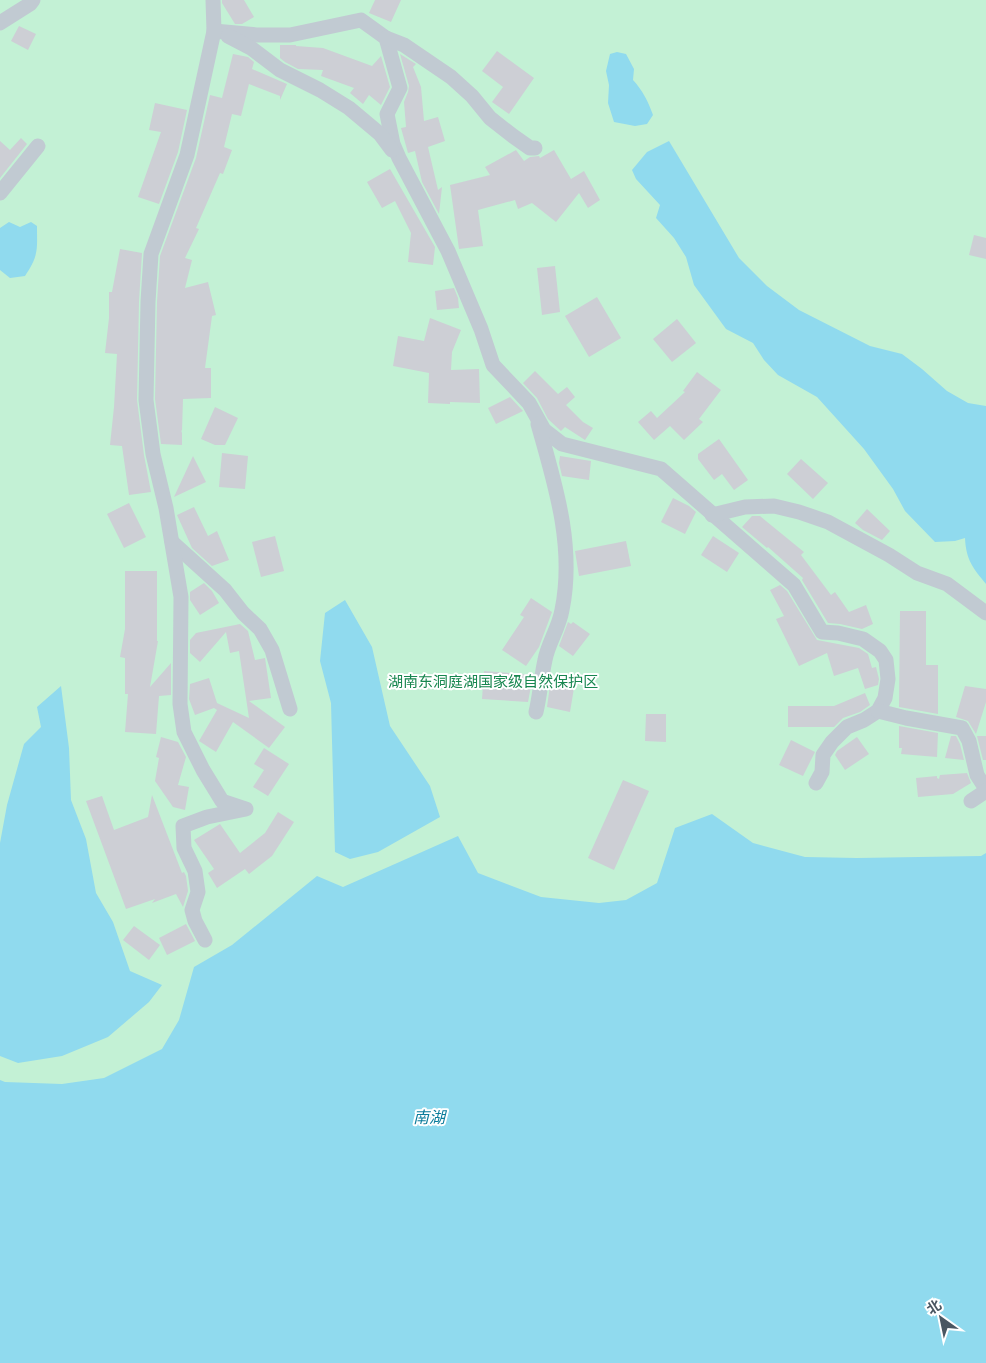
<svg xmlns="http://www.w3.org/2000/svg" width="986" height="1363" font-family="'DM Sans','Noto Sans SC',sans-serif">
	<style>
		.green { fill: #c3f1d5 }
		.water { fill: #90daee }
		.building { fill: #cdcfd5 }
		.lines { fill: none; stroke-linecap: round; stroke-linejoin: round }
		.minor { stroke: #c1cad2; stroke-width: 15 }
		.labels { text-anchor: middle; stroke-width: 4; stroke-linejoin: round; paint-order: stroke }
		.park-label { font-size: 15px; fill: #17864f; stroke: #fff }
		.water-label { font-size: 16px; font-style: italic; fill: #0c7c9b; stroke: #fff }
	</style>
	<rect width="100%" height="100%" fill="#f5f3f3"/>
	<rect class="green" x="0" y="0" width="986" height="1363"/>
	<g class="water">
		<path d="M617,52L626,54L634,69L633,80C643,91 648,101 653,115L647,124L635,126L614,122L608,103L609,85L606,71L610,54Z"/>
		<path d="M669,141L739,258L767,286L799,310L870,346L902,354L922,369L947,391L968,403L986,406V584C973,568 966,560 965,538L955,541L935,542L905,511L893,489L864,449L817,397L778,375L764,360L753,343L726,329L694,285L686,257L674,238L656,218L660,205L636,179L632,170L647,152Z"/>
		<path d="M9,222L20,227L31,222L37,226C37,250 39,255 25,276L10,278L0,270V228Z"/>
		<polygon points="345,600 372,647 390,726 430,786 440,817 378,852 350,859 335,852 331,703 320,661 325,613"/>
		<polygon points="61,686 69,748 71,800 86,839 96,893 113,922 130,971 162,985 149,1002 108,1037 62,1056 18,1063 0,1056 0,843 7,805 24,744 41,727 37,707"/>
		<polygon points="712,814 753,843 805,857 857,858 981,856 986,853 986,1363 0,1363 0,1080 5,1082 62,1084 104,1078 162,1049 179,1020 194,967 232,945 317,876 343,887 458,836 478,873 541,897 599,903 626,900 657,883 675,828"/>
	</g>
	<g class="building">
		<polygon points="222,0 244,0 254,17 242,24 235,24 222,3"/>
		<polygon points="375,0 401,0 391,22 369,13"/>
		<polygon points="19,26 36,34 28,50 11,41"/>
		<polygon points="280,45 296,45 296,46 323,48 372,66 381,56 390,87 381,105 369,95 363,104 350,93 354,88 321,76 323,70 298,69 285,62 280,58"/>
		<polygon points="497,51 534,78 509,114 492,102 503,87 482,71"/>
		<polygon points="233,54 248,57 254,62 252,69 287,84 280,100 280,96 249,84 241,116 232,114 224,147 232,150 223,174 220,173 196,228 199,229 185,258 192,260 185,288 208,282 216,315 212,316 205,368 211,368 211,398 183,399 182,431 181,430 182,433 182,445 161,444 155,399 157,302 160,256 196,158 210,95 222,98"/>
		<polygon points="400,54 416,64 413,67 421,87 424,121 438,117 445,141 428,147 438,190 442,187 439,214 422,182 415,151 408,153 401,128 406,127 404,102 408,92 409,86"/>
		<polygon points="155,103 187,110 178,152 159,204 138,197 161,132 149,130"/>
		<polygon points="21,138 27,144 0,178 0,141 10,150"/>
		<polygon points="516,150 524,161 530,157 539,156 540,158 554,150 571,179 584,171 600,200 588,208 579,193 556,222 532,203 518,209 515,200 478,210 483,246 459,249 450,185 490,175 485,167"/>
		<polygon points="390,169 435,247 433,265 408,262 411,233 395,201 382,208 367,182"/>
		<polygon points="974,235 986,238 986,259 969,255"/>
		<polygon points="120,249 142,253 139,302 137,400 144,455 151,492 129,495 122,446 110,445 114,407 117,354 105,353 109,318 109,292 112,292"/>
		<polygon points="555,266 560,312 542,315 537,268"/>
		<polygon points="454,288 458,298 459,308 437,310 435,291"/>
		<polygon points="597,297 621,338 589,357 565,316"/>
		<polygon points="430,318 461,330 452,352 451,370 479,369 480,403 450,402 450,404 428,403 429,373 393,366 398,336 424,341"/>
		<polygon points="677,319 696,343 672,362 653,339"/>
		<polygon points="535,371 558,394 567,387 575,397 566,405 583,422 593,428 585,440 565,427 561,431 548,419 537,398 523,383"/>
		<polygon points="697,372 721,390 699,419 703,422 684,440 670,426 654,440 638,422 651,411 657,418 685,392 683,391"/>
		<polygon points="510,397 523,411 496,424 488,408"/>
		<polygon points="215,407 238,418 225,445 215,445 201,439"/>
		<polygon points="719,439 748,480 734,490 722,474 714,480 698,459 698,454"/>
		<polygon points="222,453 248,456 245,489 219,487"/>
		<polygon points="193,456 206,482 174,497"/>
		<polygon points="560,456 591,461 589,480 562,476 559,463"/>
		<polygon points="801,459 828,483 813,499 787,474"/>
		<polygon points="673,498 689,506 696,512 685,534 661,522"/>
		<polygon points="129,503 146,537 124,548 107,514"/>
		<polygon points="194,507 208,536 217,531 229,560 212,566 192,548 177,515"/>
		<polygon points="867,509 890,531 882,540 863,530 855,523"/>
		<polygon points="752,516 760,516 804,552 801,555 831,595 835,592 849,612 866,605 873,624 862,629 840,624 828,623 802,580 803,578 768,547 767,548 742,527"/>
		<polygon points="275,536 284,571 261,577 252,542"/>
		<polygon points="713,536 739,553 727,572 701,555"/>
		<polygon points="626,541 631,566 579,576 575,551"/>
		<polygon points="125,571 157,571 157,641 158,641 150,687 171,663 171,695 159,696 156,734 125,732 128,694 125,694 125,658 120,657 125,629"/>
		<polygon points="204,583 212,591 219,603 200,615 190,600 190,592"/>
		<polygon points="780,585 787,591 817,640 859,648 868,654 872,668 876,667 879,679 878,685 865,689 858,668 834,676 827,653 799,666 776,619 784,616 770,590"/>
		<polygon points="531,598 552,612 539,647 526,666 502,650 524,617 520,615"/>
		<polygon points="900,611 926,611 926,665 938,665 938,714 899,707"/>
		<polygon points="568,622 571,624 573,622 590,634 573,656 559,646"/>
		<polygon points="240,624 248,631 255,660 265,658 271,698 249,701 285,727 269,748 233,722 216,752 199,741 217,710 214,708 195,715 189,699 190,684 209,678 217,703 249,718 239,651 230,653 226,632 200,662 190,653 190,640 196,633"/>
		<polygon points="484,671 533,675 528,702 482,699"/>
		<polygon points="551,678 575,682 570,712 547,707"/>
		<polygon points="965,686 986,689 986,702 976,734 968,721 956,717"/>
		<polygon points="865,693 870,705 860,712 843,718 834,727 788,727 788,706 834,706"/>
		<polygon points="646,714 666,714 666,742 645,741"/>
		<polygon points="899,726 938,733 937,757 901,754 902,748 899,748"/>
		<polygon points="951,736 956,736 960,744 964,760 945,758"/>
		<polygon points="977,736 986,736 986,760 983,760"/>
		<polygon points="161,737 178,742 186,757 178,785 189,787 185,810 173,807 155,781 159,758 156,757"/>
		<polygon points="857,737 869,754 845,770 835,755 837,751"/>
		<polygon points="791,740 815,752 803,776 779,765"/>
		<polygon points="264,748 289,764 268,796 253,787 264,770 254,764"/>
		<polygon points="967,773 971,783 953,794 918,797 916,778 937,776 937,778 939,779 940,775"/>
		<polygon points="623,780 649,791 614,870 588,858"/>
		<polygon points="152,795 182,873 184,872 186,876 188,891 183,907 176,894 152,903 155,899 126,909 86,801 102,796 114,830 148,817"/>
		<polygon points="278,812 294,822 272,856 249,874 245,869 217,888 208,873 214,869 194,840 220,824 240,853 265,833"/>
		<polygon points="186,924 195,941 167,955 159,938"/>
		<polygon points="134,926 160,945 149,960 123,940"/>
	</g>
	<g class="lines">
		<g class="minor">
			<polyline points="0,23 30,4 33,0"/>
			<polyline points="214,31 257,35 290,35 361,20 386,38 400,88 387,114 393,144 399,158 448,251 481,329 493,365 529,403 544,430 562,444 661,469 794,585 822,632 838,633 863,639 880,651 886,660 888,679 885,698 878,711 864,720 847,727 832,742 823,755 822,772 816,783"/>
			<polyline points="228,36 251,48 280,70 320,90 349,108 380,134 392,150"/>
			<polyline points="386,38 404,45 451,77 472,96 490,118 513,136 530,148 535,148"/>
			<polyline points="0,193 38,146"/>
			<polyline points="712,515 745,507 774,506 799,512 828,522 889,555 917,573 947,584 986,613"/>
			<polyline points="172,542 225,590 243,613 260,629 272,650 290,709"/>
			<polyline points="878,711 906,718 962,728 969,741 977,775 986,789"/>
			<path d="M536,712C540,695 541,678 545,660C548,643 559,628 562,610C575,546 555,484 538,424"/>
			<polyline points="971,801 986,791"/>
			<polyline points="205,940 195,921 192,910 198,892 195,871 184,848 183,826 207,817 246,809 222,801 203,770 184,732 180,704 181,597 166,508 153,454 146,400 148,302 151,254 187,155 214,31 213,0"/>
		</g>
	</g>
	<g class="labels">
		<g class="park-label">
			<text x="493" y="687">湖南东洞庭湖国家级自然保护区</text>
		</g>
		<g class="water-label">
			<text x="429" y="1123">南湖</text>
		</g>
	</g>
	<g transform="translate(941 1318) rotate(327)" stroke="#ffffff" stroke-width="4" paint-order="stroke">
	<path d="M0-4L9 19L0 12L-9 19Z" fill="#4a5661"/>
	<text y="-8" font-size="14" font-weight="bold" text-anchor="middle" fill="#4a5661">北</text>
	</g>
</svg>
